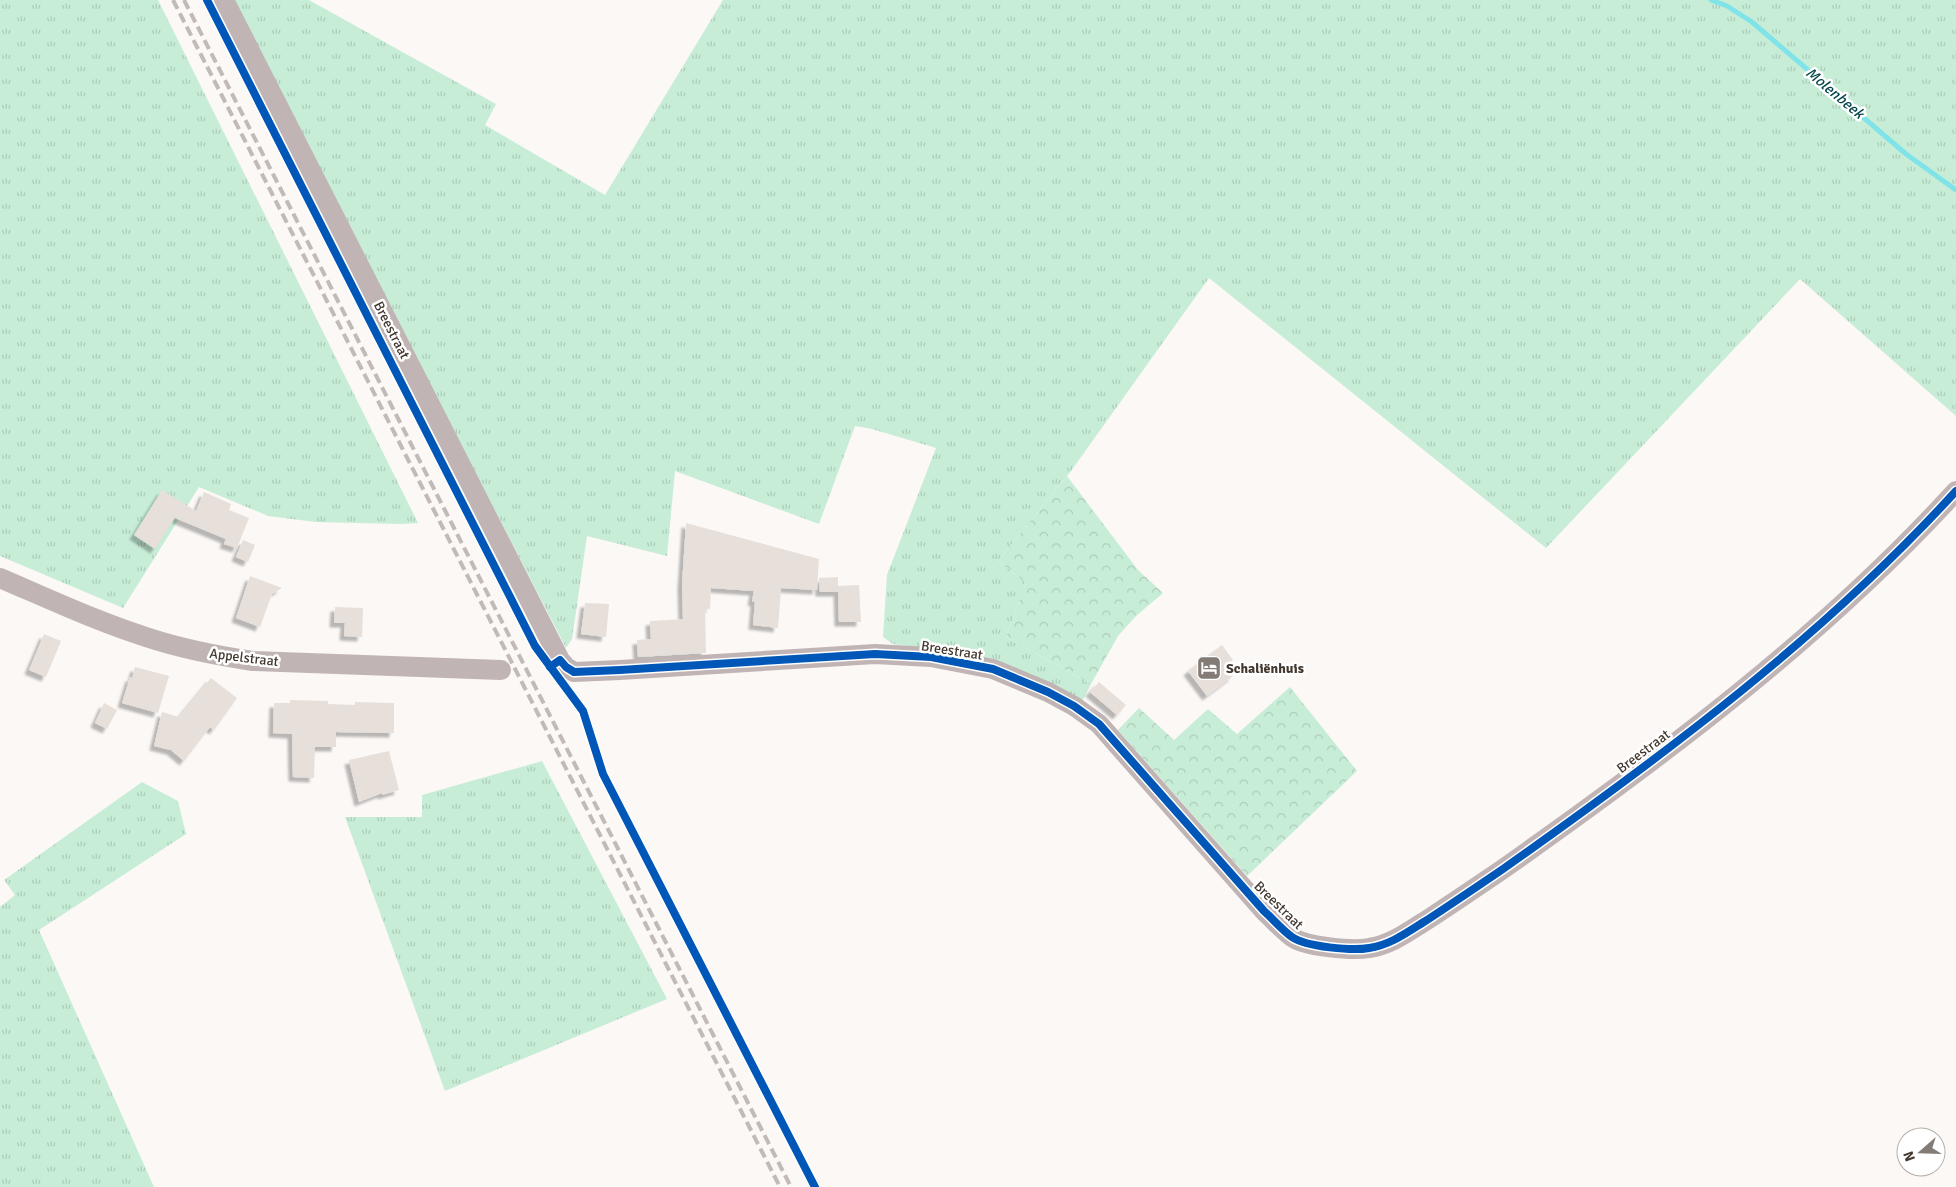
<svg xmlns="http://www.w3.org/2000/svg" width="1956" height="1187" font-family="Signika,sans-serif">
	<style>
		.grass { fill: url(#grass-tufts) }
		.forest { fill: url(#forest-crowns) }
		.lines { fill: none; stroke-linecap: round; stroke-linejoin: round }
		.stream { stroke: #80e3e8; stroke-width: 5 }
		.building { fill: #e7dfd9; filter: url(#shadow) }
		.street { stroke: #c1b4b5; stroke-width: 20 }
		.rail { stroke: #c2b9b9; stroke-width: 4; stroke-dasharray: 10 5; stroke-linecap: butt }
		.cycleway-casing { stroke: #fff; stroke-width: 11 }
		.cycleway { stroke: #0057b8; stroke-width: 8 }
		.labels { text-anchor: middle; stroke-width: 5; stroke-linejoin: round; paint-order: stroke }
		.street-label { font-size: 14px; fill: #43382f; stroke: #fff }
		.poi-label { font-size: 14px; font-weight: bold; fill: #43382f; stroke: #fff; text-anchor: start }
		.water-label { font-size: 15px; font-style: italic; fill: #04464a; stroke: #fff }
	</style>
	<defs>
		<pattern id="grass-tufts" width="24" height="20" patternUnits="userSpaceOnUse" patternTransform="scale(1.25)"><rect width="24" height="20" fill="#c7edd7"/><path d="M3 7l-1-3M5 7V3M7 7l1-3M15 17l-1-3M17 17v-4M19 17l1-3" fill="none" stroke="#acccb9"/></pattern>
		<pattern id="forest-crowns" width="20" height="18" patternUnits="userSpaceOnUse" patternTransform="scale(1.25)"><rect width="20" height="18" fill="#c7edd7"/><path d="M2 6a3 3 0 1 1 6 0M12 15a3 3 0 1 1 6 0" fill="none" stroke="#acccb9"/></pattern>
		<filter id="shadow"><feDropShadow dx="-4.5" dy="4.5" stdDeviation="1" flood-color="#0004"/></filter>
	</defs>
	<rect width="100%" height="100%" fill="#fbf8f6"/>
	<g class="grass">
		<polygon points="0,0 158,0 418,523 401,524 316,522 268,516 199,487 123,608 0,556"/>
		<polygon points="232,0 309,0 496,104 485,125 605,195 723,0 1956,0 1956,416 1800,279 1546,548 1209,278 1071,471 998,561 1026,583 1006,637 1091,684 1082,702 951,652 893,644 883,637 887,575 936,448 872,429 855,426 819,524 675,471 667,556 587,536 572,639 566,648"/>
		<polygon points="542,761 667,999 445,1091 345,817 422,817 422,795"/>
		<polygon points="142,782 178,801 186,834 39,930 154,1187 0,1187 0,907 15,895 4,880"/>
	</g>
	<g class="forest">
		<polygon points="1067,476 1138,570 1163,593 1136,616 1118,636 1091,684 1006,637 1026,583 998,561"/>
		<polygon points="1290,687 1357,771 1247,876 1118,730 1139,708 1174,740 1208,709 1237,734"/>
	</g>
	<g class="lines">
		<polyline class="stream" points="1711,0 1727,6 1752,22 1906,154 1956,190"/>
	</g>
	<g class="building">
		<polygon points="162,490 196,511 204,492 231,504 229,510 249,518 237,548 224,544 226,539 175,518 155,549 134,535"/>
		<polygon points="686,523 819,559 817,590 781,588 778,628 753,625 755,602 752,601 754,591 711,588 710,609 705,609 706,653 638,657 637,640 651,639 650,621 683,619 682,585"/>
		<polygon points="243,540 255,545 248,562 236,557"/>
		<polygon points="250,576 282,588 272,594 260,627 236,618"/>
		<polygon points="838,577 838,592 820,592 819,578"/>
		<polygon points="859,585 861,622 839,622 838,586"/>
		<polygon points="585,603 609,604 606,637 581,634"/>
		<polygon points="335,607 363,608 362,637 344,636 345,623 334,623"/>
		<polygon points="44,634 61,641 46,677 29,670"/>
		<polygon points="1222,645 1233,660 1225,666 1233,676 1207,696 1188,671"/>
		<polygon points="135,667 169,676 158,713 122,703 130,677 132,678"/>
		<polygon points="211,678 237,698 214,730 210,727 184,761 171,750 154,746 162,712 179,717"/>
		<polygon points="1099,682 1126,705 1117,715 1090,692"/>
		<polygon points="290,700 328,701 328,704 355,705 355,702 394,703 394,733 336,732 336,747 315,747 314,778 293,777 292,734 273,733 274,703 290,703"/>
		<polygon points="104,703 117,710 107,729 95,723"/>
		<polygon points="389,751 399,790 382,795 382,793 359,802 349,760"/>
	</g>
	<g class="lines">
		<g class="street">
			<path d="M224,0L560,660L566,667L574,672L620,670L875,654L931,657L993,669L1048,692L1074,706L1099,724L1264,911C1273,919 1282,930 1292,937C1306,947 1353,951 1369,948C1391,945 1409,931 1427,920C1453,903 1478,886 1503,869C1663,756 1824,636 1956,491"/>
			<path d="M0,578C49,599 98,622 149,638C183,649 219,656 253,661L501,670"/>
		</g>
		<g class="rail">
			<polyline points="173,0 780,1187"/>
			<polyline points="184,0 791,1187"/>
		</g>
		<defs>
			<g id="cycleway">
				<polyline points="207,0 535,646 583,711 603,774 815,1187"/>
				<path d="M550,667L560,660L566,667L574,672L620,670L875,654L931,657L993,669L1048,692L1074,706L1099,724L1264,911C1273,919 1282,930 1292,937C1306,947 1353,951 1369,948C1391,945 1409,931 1427,920C1453,903 1478,886 1503,869C1663,756 1824,636 1956,491"/>
			</g>
		</defs>
		<use href="#cycleway" class="cycleway-casing"/>
		<use href="#cycleway" class="cycleway"/>
	</g>
	<defs>
		<symbol id="hotel-square" viewBox="-11 -11 22 22"><rect x="-9" y="-9" width="18" height="18" rx="4" fill="#837b75" stroke="#fff"/><path d="M-6-4.5h1.5V1H6V5H4.5V3h-9V5H-6ZM-4 0a1.8 1.8 0 1 1 3.6 0ZM.5 0V-2.5h3Q6-2.5 6 0Z" fill="#fff"/></symbol>
	</defs>
	<g fill-rule="evenodd">
		<use href="#hotel-square" x="1195" y="654" width="28" height="28"/>
	</g>
	<g class="labels">
		<g class="street-label">
			<text transform="translate(392 330) rotate(63)" y="5">Breestraat</text>
			<text transform="translate(952 650) rotate(9)" y="5">Breestraat</text>
			<text transform="translate(244 657) rotate(7)" y="5">Appelstraat</text>
			<text transform="translate(1643 751) rotate(-37)" y="5">Breestraat</text>
			<text transform="translate(1279 905) rotate(44)" y="5">Breestraat</text>
		</g>
		<g class="poi-label">
			<text x="1226" y="673">Schaliënhuis</text>
		</g>
		<g class="water-label">
			<text transform="translate(1835 93) rotate(40)" y="5">Molenbeek</text>
		</g>
	</g>
	<g transform="translate(1921 1152) rotate(250)"><circle r="24" fill="#ffffff" stroke="#b4afac"/>
	<path d="M0-4L9 19L0 12L-9 19Z" fill="#837b75"/>
	<text y="-8" font-size="14" font-weight="bold" text-anchor="middle" fill="#43382f">N</text>
	</g>
</svg>
